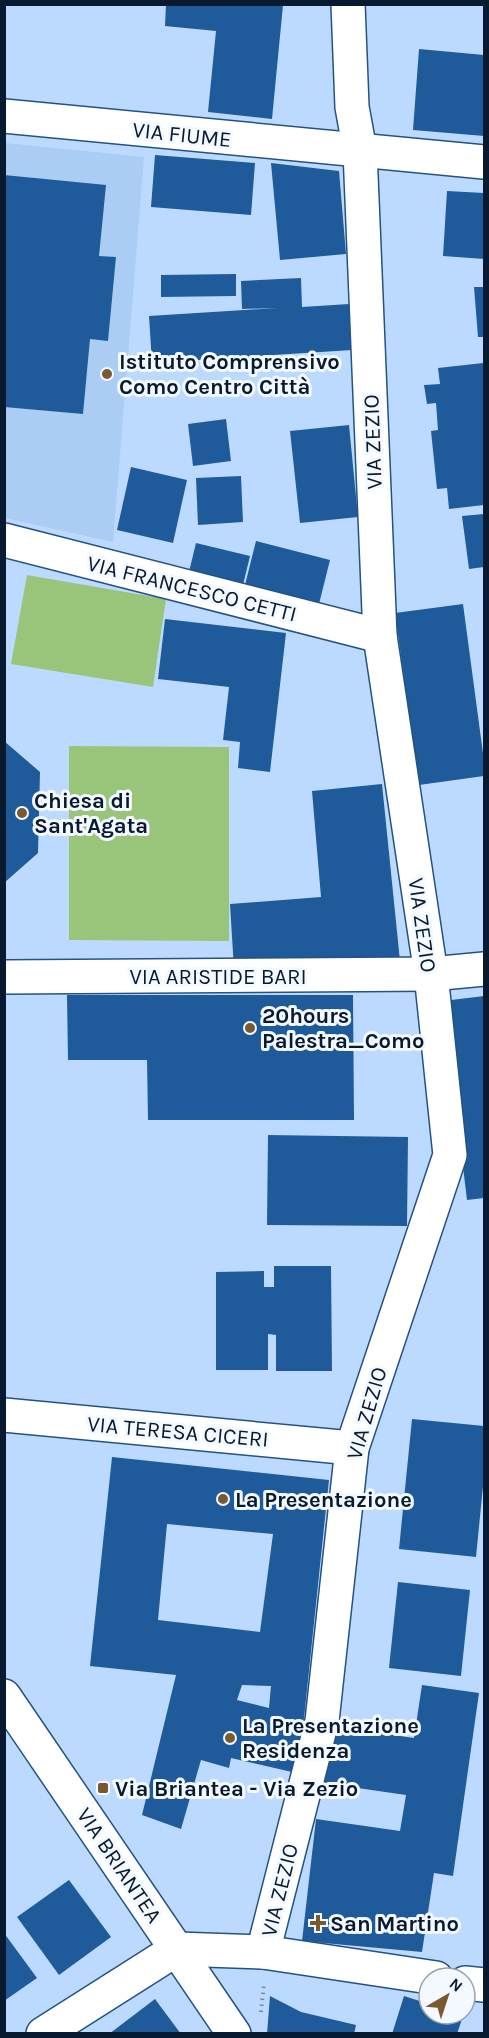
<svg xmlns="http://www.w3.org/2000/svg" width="489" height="2038" font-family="Karla,sans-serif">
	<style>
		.built { fill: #abccf3 }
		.green { fill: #99c57a }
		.building { fill: #1f5b9a; fill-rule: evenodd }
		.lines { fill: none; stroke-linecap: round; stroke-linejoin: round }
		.street-casing { stroke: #235286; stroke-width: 36 }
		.secondary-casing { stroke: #235286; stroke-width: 36 }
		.path { stroke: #728baa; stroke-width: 4; stroke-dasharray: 1.5 4.5; stroke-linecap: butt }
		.street { stroke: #fff; stroke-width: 33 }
		.secondary { stroke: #fff; stroke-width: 33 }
		.poi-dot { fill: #79592f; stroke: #f4f9ff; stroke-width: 2 }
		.labels { text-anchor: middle; stroke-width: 6; stroke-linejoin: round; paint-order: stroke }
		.street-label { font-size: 22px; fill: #071a30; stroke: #f4f9ff }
		.poi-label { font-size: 22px; font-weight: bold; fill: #071a30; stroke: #f4f9ff; text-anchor: start }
	</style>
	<rect width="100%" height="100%" fill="#bcdaff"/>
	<polygon class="built" points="5,143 144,157 113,542 5,518 5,407 83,414 90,339 108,340 116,258 99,256 5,175"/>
	<g class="green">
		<polygon points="27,575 166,599 153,687 11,664"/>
		<polygon points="69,746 229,747 229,941 69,940"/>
	</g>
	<g class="building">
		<polygon points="166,4 283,5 272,119 208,112 216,31 165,26"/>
		<polygon points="419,49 484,55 484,136 413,130"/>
		<polygon points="155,155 255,163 251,215 151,207"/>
		<polygon points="271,163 339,171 346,254 280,260"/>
		<polygon points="4,175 106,185 99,256 116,257 108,341 90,339 83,414 4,407"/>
		<polygon points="447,191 484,193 484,259 443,256"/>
		<polygon points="236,274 236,296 161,297 161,275"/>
		<polygon points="301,278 302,307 349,304 352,350 152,363 149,316 278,308 242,309 241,281"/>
		<polygon points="474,287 484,287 484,337 478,337"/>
		<polygon points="483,363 484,380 484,505 449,509 447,488 437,489 431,431 438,430 436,403 427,404 424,385 440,384 438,368"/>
		<polygon points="226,419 231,461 193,466 188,424"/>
		<polygon points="349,425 358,517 300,523 290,431"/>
		<polygon points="131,467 187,480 173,543 117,530"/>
		<polygon points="241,476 243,522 198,525 196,478"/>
		<polygon points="484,514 484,567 469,569 462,516"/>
		<polygon points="256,541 330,560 318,608 244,589"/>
		<polygon points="196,543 250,556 242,589 188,576"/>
		<polygon points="463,604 484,761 484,776 419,785 395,613"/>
		<polygon points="165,619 286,633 270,772 238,768 240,742 223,740 229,687 158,679"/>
		<polygon points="4,741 40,772 38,853 4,883"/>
		<polygon points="382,784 400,961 234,969 230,904 321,897 312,791"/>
		<polygon points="67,995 353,995 354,1120 148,1120 147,1060 68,1060"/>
		<polygon points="484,996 484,1198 467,1200 443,1001"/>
		<polygon points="268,1135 408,1137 407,1226 267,1225"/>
		<polygon points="274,1266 331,1266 332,1371 276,1371 276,1335 268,1334 268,1370 216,1370 216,1272 264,1271 264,1287 274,1287"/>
		<polygon points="412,1419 484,1426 484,1476 476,1557 399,1549"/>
		<path d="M112,1457L329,1480L304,1718L292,1772L231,1758L229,1768L201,1760L181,1829L142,1815L176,1675L90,1666ZM167,1524L273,1534L260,1632L158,1620ZM242,1685L271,1686L269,1708L237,1700Z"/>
		<polygon points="398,1582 470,1590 461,1676 389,1668"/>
		<polygon points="422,1685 479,1693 453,1876 434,1873 422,1952 302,1941 316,1819 400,1831 406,1795 323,1783 331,1726 414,1738"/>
		<polygon points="69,1880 111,1937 59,1975 17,1917"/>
		<polygon points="4,1933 37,1978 4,2001"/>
		<polygon points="270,1996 301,2012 356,2025 354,2034 267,2034"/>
		<polygon points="404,1996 429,2004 429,2014 457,2014 463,2016 457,2034 392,2034"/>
		<polygon points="155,1999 181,2034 109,2034"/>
	</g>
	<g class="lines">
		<defs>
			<g id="street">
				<polyline points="4,116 484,162"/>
				<polyline points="4,540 380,636"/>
				<polyline points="4,977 431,974 484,969"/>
				<polyline points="4,1415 352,1448"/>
				<polyline points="263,1952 436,1978"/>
				<polyline points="465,1983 484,1985"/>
				<polyline points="43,2034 177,1949 263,1952 322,1721 352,1448 450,1155 431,974 380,636 360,151 352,107 348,4"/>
			</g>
			<polyline id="secondary" points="4,1696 234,2034"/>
		</defs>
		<use href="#street" class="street-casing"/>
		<use href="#secondary" class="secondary-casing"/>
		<polyline class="path" points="261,2012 264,1984"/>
		<use href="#street" class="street"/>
		<use href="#secondary" class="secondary"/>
	</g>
	<g class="poi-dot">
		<circle cx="107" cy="374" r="6"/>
		<circle cx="22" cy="813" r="6"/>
		<circle cx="250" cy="1028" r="6"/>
		<circle cx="223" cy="1499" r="6"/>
		<circle cx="230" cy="1738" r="6"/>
		<rect x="97" y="1782" width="12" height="12" rx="3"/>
		<path d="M315 1914h6v6h6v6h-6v6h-6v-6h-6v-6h6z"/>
	</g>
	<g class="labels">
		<g class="street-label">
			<text transform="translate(182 134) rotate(6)" y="8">VIA FIUME</text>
			<text transform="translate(372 442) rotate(-92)" y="8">VIA ZEZIO</text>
			<text transform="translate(192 588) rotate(14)" y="8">VIA FRANCESCO CETTI</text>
			<text transform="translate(423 925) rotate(82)" y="8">VIA ZEZIO</text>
			<text x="218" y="984">VIA ARISTIDE BARI</text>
			<text transform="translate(366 1413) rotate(-74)" y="8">VIA ZEZIO</text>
			<text transform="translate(178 1431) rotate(5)" y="8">VIA TERESA CICERI</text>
			<text transform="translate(120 1865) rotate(56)" y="8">VIA BRIANTEA</text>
			<text transform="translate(279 1890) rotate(-76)" y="8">VIA ZEZIO</text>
		</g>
		<g class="poi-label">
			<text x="119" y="369">Istituto Comprensivo<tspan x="119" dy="25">Como Centro Città</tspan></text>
			<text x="34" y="808">Chiesa di<tspan x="34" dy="25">Sant'Agata</tspan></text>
			<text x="262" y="1023">20hours<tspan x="262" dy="25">Palestra_Como</tspan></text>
			<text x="235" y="1507">La Presentazione</text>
			<text x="242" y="1733">La Presentazione<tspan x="242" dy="25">Residenza</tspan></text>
			<text x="115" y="1796">Via Briantea - Via Zezio</text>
			<text x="330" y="1931">San Martino</text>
		</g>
	</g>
	<rect width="489" height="2038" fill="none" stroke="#071a30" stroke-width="12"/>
	<g transform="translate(447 1996) rotate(39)"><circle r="28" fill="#f4f9ff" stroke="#95a0ac" stroke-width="1.5"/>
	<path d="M0-4.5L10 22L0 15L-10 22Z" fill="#79592f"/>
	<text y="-9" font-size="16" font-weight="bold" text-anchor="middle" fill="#071a30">N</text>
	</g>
</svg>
